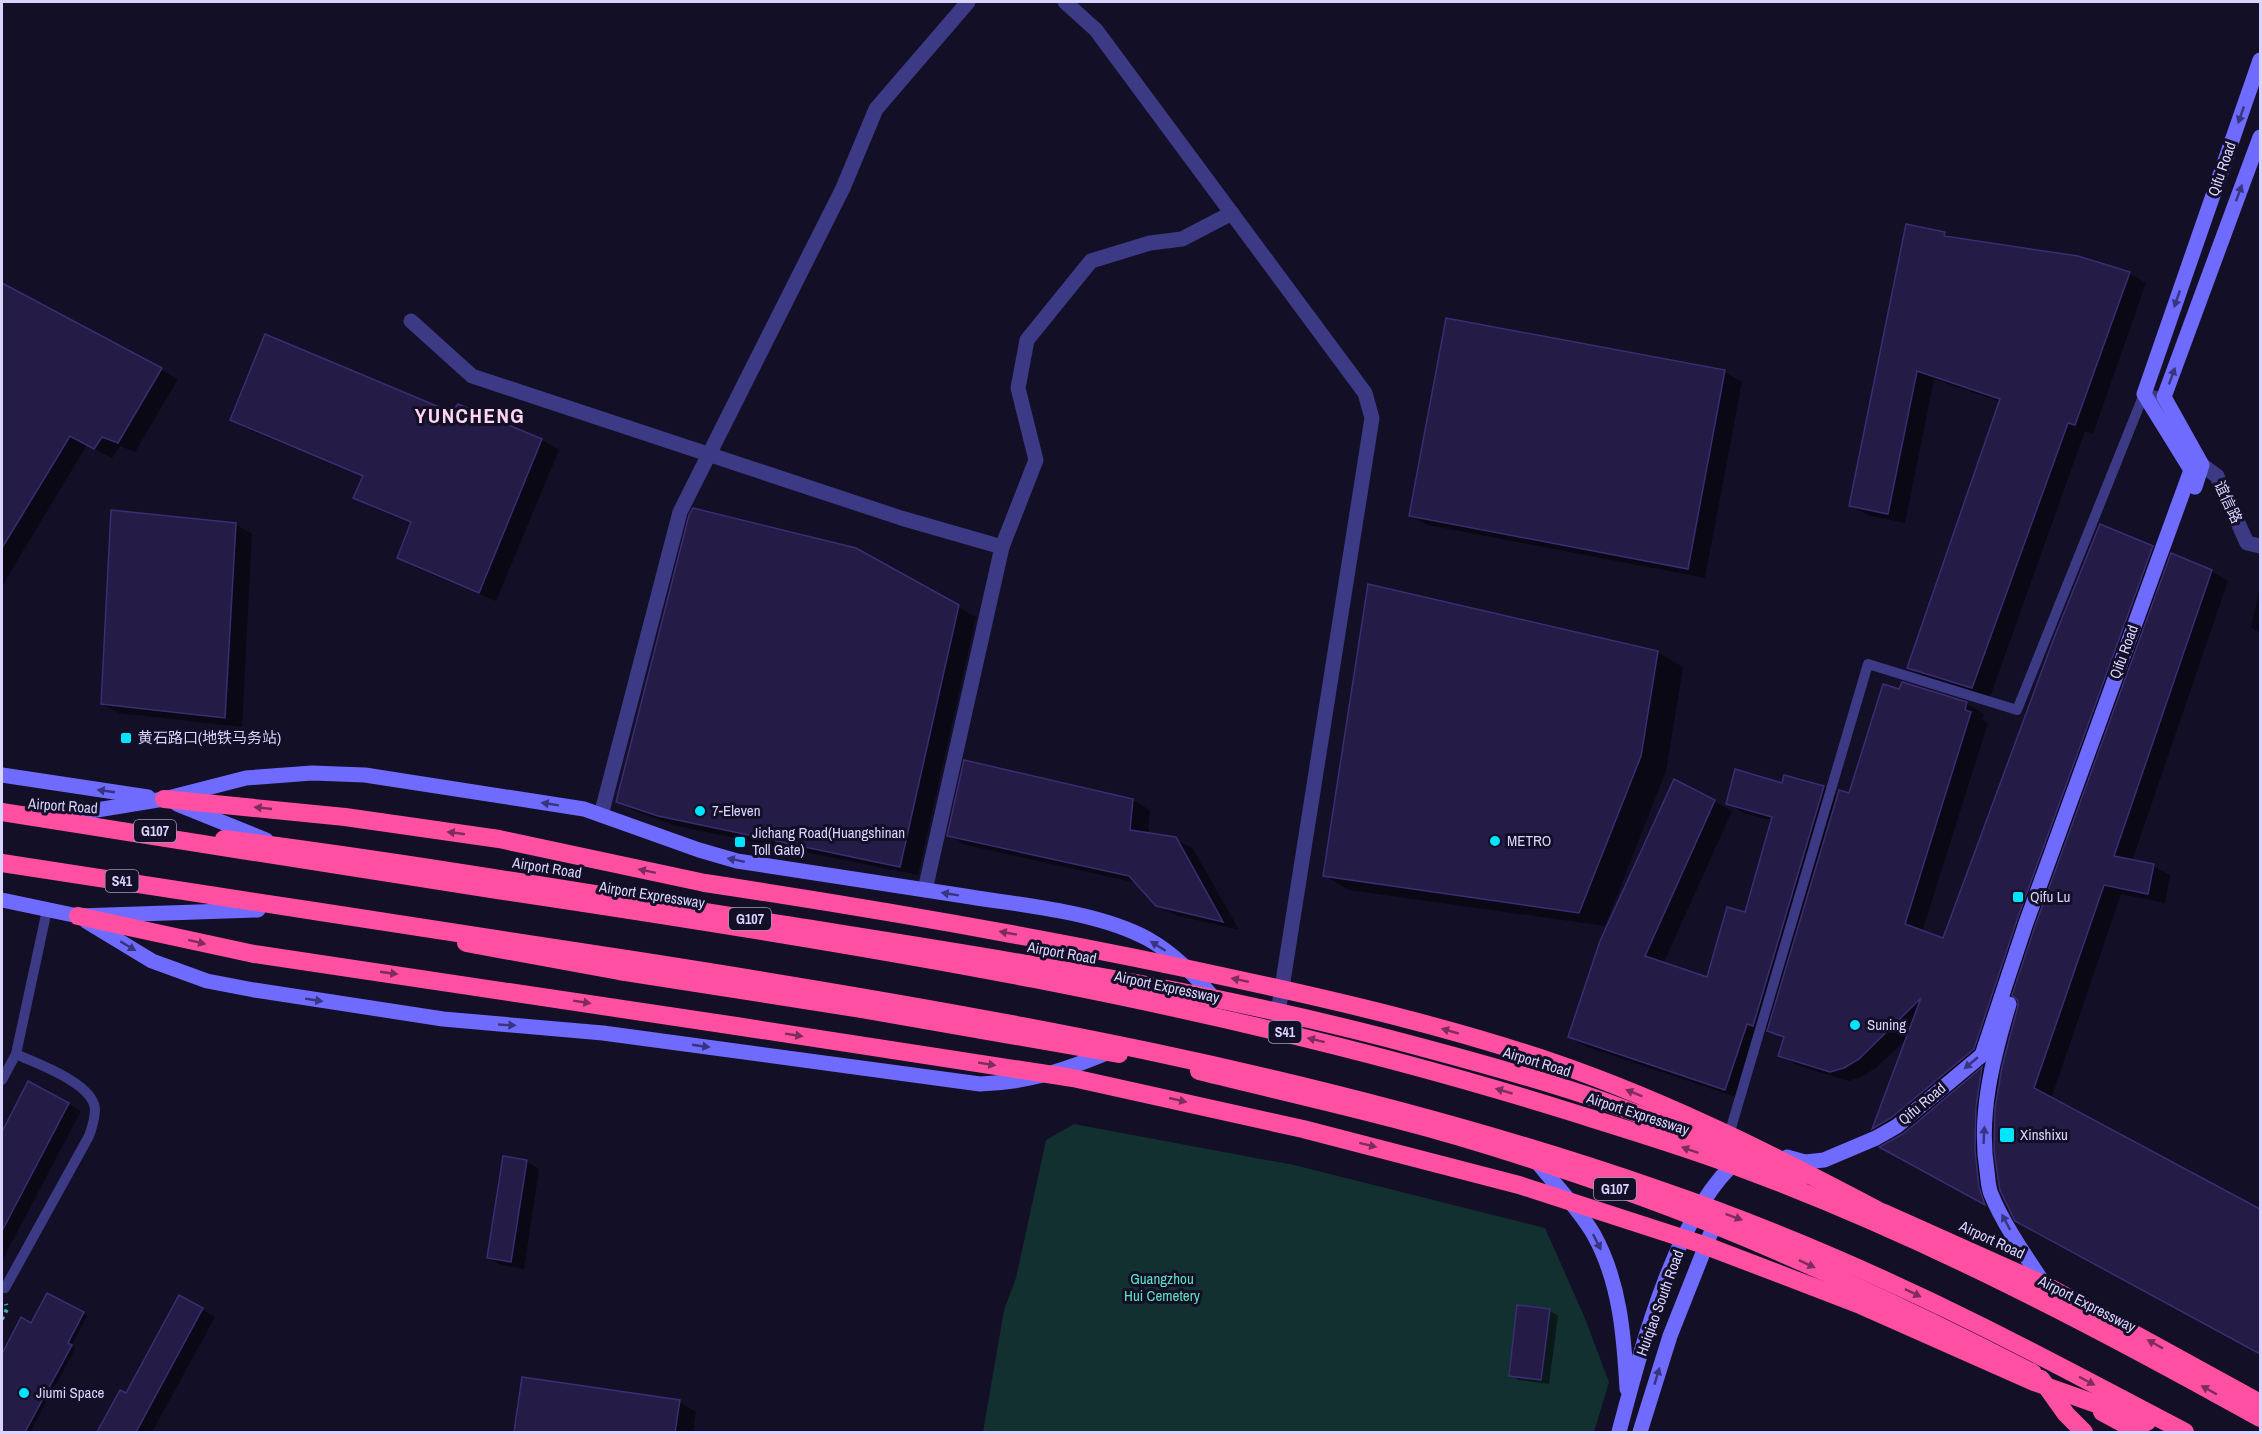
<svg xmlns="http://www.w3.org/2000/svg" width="2262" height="1434" font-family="'Archivo Narrow','Noto Sans SC',sans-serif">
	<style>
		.green { fill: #12302f }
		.shadow { fill: #0007; fill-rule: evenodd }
		.building { fill: #241b47; stroke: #3b2d73; stroke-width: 1.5 }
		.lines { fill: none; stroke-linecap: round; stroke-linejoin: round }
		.path { stroke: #2fb8b0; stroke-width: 4; stroke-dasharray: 3 4.5; stroke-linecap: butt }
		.lane { stroke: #3d3a85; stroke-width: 10 }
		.street { stroke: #3d3a85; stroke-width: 15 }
		.secondary { stroke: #6f6bff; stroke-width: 15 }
		.highway { stroke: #ff4fa3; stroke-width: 18 }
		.highway-bridge { stroke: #ff4fa3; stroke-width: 18 }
		.oneway { fill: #38347d }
		.oneway2 { fill: #7d2c5e }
		.poi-dot { fill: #00e5ff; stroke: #130f26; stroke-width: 2 }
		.labels { text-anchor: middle; stroke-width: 6; stroke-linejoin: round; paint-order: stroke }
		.shield { fill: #130f26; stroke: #9e99be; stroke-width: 1.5 }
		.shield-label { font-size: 14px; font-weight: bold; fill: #d9d4ff }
		.street-label { font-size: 15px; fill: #d9d4ff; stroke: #130f26 }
		.poi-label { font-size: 15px; fill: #d9d4ff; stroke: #130f26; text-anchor: start }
		.park-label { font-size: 15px; fill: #5fe0c0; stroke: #130f26 }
		.district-label { font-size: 21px; font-weight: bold; letter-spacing: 1.5px; fill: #ffd6f0; stroke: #130f26 }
	</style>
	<rect width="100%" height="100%" fill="#130f26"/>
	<polygon class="green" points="1074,1124 1294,1165 1545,1228 1584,1316 1609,1382 1594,1432 983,1432 1004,1310 1016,1278 1046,1140"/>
	<g class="shadow">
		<polygon points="1944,233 1953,239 2129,273 2146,283 2093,434 2085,431 1990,697 1925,677 1908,667 2001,402 1934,379 1905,523 1868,515 1851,506"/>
		<polygon points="2,284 178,379 135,452 120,446 112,458 87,445 2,586"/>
		<polygon points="1447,319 1725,372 1742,382 1705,578 1428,525 1410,516"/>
		<polygon points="458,406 542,440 559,450 496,601 416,568 398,558 412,524 372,507 355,497 363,477 249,430 232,420 452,414"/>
		<polygon points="235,524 252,534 242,727 119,713 102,704"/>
		<path d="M2152,547L2171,558L2211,571L2228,581L2132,861L2153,866L2170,875L2165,903L2121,894L2051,1099L2260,1211V1353L2034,1230L1997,1103H1995L1993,1117L1992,1161L2001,1212L1898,1156L1904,1135L1915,1126L1914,1124L1890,1138L1874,1128L1908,1037L1876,1068L1861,1077L1849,1081L1797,1065L1780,1055L1785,1039L1771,1031V1034L1765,1032L1742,1099L1587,1047L1570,1037L1675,781L1732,811L1663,964L1708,979L1746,914L1773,821L1744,813L1727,803L1783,784L1824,787L1838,796L1850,794L1903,684L1967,704L1984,714L1982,720L1988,723L1922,932L1944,940ZM2013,993L2020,1001L2002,1080L1980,1068L1991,1059Z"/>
		<polygon points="855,549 976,617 918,875 677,826 635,811 618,801"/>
		<polygon points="2260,588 2260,633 2251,627"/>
		<polygon points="1657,652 1683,667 1666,771 1605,926 1349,890 1324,875"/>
		<polygon points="1133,800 1150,810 1148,835 1175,839 1193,849 1239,930 1175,915 1157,905 1137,883 966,845 949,835"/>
		<polygon points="29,1083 81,1111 2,1261 2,1135"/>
		<polygon points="526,1161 539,1169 524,1269 501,1265 488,1258"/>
		<polygon points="47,1295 87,1316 71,1346 75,1349 30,1432 2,1432 2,1357 22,1319 32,1325"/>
		<polygon points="180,1297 215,1317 152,1432 98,1432 120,1392 127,1395"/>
		<polygon points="1550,1311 1558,1316 1549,1384 1519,1380 1510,1375"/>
		<polygon points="523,1379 679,1402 696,1412 693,1432 515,1432"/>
	</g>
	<g class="building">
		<polygon points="1906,224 1945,232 1944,236 2078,256 2130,272 2075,425 2068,423 1972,688 1907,668 2000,399 1917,371 1888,514 1849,506"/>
		<polygon points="2,283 162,368 118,443 102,437 94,449 70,436 2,548"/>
		<polygon points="1446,318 1725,370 1688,569 1409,516"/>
		<polygon points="265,334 451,412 458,404 542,439 479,593 397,558 411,522 353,498 363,476 230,420"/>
		<polygon points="693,508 856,548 959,605 900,867 658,816 616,802 689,515"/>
		<polygon points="111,510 236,523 225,718 101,704"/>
		<polygon points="2100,524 2153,546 2017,920 1974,1049 1891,1118 1872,1129 1921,998 1859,1059 1844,1068 1830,1072 1778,1056 1784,1037 1767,1031 1839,790 1849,793 1883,684 1899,689 1902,682 1967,702 1965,710 1971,712 1905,924 1943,938 2054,638"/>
		<polygon points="2171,553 2212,570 2114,856 2154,864 2148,894 2104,885 2034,1088 2260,1209 2260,1354 2015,1221 2000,1190 1998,1178 1994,1149 1995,1108 2002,1067 2018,1006 2018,1001 2012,995 2035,926"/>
		<polygon points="1368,584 1658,651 1641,756 1579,913 1323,876"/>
		<polygon points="964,760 1133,799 1130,830 1176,837 1223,922 1156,906 1129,876 947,836"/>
		<polygon points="1735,769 1782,783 1784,775 1824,786 1753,1026 1747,1024 1725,1090 1568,1037 1600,941 1674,779 1715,800 1645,956 1707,977 1727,907 1745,912 1772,817 1726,804"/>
		<polygon points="1982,1067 1976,1107 1975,1150 1979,1187 1985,1205 1879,1147 1903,1134"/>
		<polygon points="28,1081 69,1103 2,1231 2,1132"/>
		<polygon points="503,1156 527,1160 511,1262 487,1258"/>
		<polygon points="47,1293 84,1312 68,1343 72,1345 25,1432 2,1432 2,1354 21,1317 31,1323"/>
		<polygon points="179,1295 203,1308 136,1432 97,1432 120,1390 126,1393"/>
		<polygon points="1517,1305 1550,1309 1541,1380 1509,1376"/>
		<polygon points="522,1377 680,1400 675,1432 514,1432"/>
	</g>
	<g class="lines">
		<polyline class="path" points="2,1319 7,1309 6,1304"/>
		<g class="lane">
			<polyline points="2,1080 16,1054 47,910"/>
			<polyline points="1728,1138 1868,664 2017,710 2144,394 2164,397"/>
			<path d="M2,1286L5,1288L89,1136C92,1128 95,1118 95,1109C93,1083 37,1064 16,1054"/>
		</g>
		<g class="street">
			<polyline points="1065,2 1096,30 1365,393 1372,418 1278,1013"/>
			<polyline points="411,321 472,376 901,518 1002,547"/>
			<polyline points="2191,470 2202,465 2217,476 2247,543 2260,546"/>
			<polyline points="601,815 680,512 843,188 876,109 968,2"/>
			<polyline points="925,890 1002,547 1036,460 1018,388 1027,340 1091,261 1150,243 1182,239 1232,213"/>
		</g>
		<g class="secondary">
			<polyline points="2195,487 2202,465 2164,397 2260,137"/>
			<polyline points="2,775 148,797"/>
			<polyline points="177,804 266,840"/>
			<path d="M54,817L164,799L246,778L312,773L365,775L584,809L699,850L737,861C815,873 893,885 971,897C1027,906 1098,912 1148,939C1175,954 1196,976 1215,1000"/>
			<polyline points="2,900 78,916 258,910"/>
			<path d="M86,921L152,961L207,981L254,990L443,1019L603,1033L980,1084C1030,1082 1063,1071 1109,1052"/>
			<path d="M2009,1004C1993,1057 1978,1115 1987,1171C1988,1178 1988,1187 1991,1194C2003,1224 2027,1258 2045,1285"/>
			<polyline points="1787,1157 1805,1162 1824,1160 1876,1138 1897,1126 1982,1055 2026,923 2191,470 2144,394 2260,60"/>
			<path d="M1537,1162C1555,1185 1579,1209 1594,1235C1620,1282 1624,1336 1627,1389"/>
			<path d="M1619,1432C1640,1353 1675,1213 1739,1159"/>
			<polyline points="1640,1432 1670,1336 1714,1225"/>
		</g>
		<g class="highway">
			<polyline points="164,799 345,817 499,839 705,883"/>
			<path d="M224,839C412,863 599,895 786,925C999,959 1216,991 1424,1048C1484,1064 1545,1081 1603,1101C1669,1125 1735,1151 1800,1178"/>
			<polyline points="78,916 254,954 736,1026"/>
			<polyline points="466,943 619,971 862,1009 1119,1054"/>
			<path d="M1199,1071C1304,1097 1412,1120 1515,1154C1581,1175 1648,1198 1712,1224C1821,1268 1928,1319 2033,1373"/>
			<polyline points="1884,1213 2045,1285 2260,1403"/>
			<polyline points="2041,1379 2066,1414 2084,1432"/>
			<polyline points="2102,1412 2139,1432"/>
		</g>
		<g class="highway-bridge">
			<path d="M2,812C169,838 337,866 504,891C860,944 1214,1001 1558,1108C1622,1128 1687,1147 1749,1171C1927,1238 2095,1326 2260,1418"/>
			<path d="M2,863C212,895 423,928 633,960C980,1014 1325,1074 1657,1189C1768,1227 1877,1274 1983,1327C2051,1361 2118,1397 2185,1432"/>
			<path d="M705,883C884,910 1063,941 1240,980C1346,1003 1452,1028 1555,1063C1674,1104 1785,1161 1896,1220"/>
			<polyline points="736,1026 1073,1078 1303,1129 1519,1185 1701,1244 1858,1304 2034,1382 2147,1422"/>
		</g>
	</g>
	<defs><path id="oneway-solid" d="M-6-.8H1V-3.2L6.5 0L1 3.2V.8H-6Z" transform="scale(1.5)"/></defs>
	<g class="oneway">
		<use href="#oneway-solid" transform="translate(2241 115) rotate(109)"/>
		<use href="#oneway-solid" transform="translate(2239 193) rotate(-70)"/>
		<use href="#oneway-solid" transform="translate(2177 299) rotate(109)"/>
		<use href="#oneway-solid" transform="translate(2172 376) rotate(-70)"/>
		<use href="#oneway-solid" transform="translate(106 791) rotate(-172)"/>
		<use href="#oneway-solid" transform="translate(550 804) rotate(-171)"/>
		<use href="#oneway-solid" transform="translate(736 860) rotate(-168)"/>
		<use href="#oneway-solid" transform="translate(950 894) rotate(-171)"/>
		<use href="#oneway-solid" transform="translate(128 946) rotate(31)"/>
		<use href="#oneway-solid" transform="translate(1158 946) rotate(-148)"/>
		<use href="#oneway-solid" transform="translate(314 1000) rotate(9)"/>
		<use href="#oneway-solid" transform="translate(507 1025) rotate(3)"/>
		<use href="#oneway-solid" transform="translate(701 1046) rotate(8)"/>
		<use href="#oneway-solid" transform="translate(1971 1063) rotate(140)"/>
		<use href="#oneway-solid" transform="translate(1984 1135) rotate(-87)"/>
		<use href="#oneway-solid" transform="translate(2006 1222) rotate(-118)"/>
		<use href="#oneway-solid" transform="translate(1597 1242) rotate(63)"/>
		<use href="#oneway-solid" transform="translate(1657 1376) rotate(-73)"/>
	</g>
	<g class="oneway2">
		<use href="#oneway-solid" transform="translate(263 808) rotate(-174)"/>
		<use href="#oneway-solid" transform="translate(456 833) rotate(-172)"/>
		<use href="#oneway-solid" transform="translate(647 871) rotate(-168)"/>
		<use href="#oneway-solid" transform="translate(1008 933) rotate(-170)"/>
		<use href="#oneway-solid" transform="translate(197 942) rotate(14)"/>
		<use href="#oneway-solid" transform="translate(389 973) rotate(8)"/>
		<use href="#oneway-solid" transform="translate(1240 980) rotate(-168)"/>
		<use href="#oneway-solid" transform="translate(582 1002) rotate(9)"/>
		<use href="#oneway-solid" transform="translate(1450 1031) rotate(-164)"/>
		<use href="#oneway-solid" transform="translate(794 1035) rotate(9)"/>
		<use href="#oneway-solid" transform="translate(1316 1040) rotate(-166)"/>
		<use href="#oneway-solid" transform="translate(987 1064) rotate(9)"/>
		<use href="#oneway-solid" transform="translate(1504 1091) rotate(-163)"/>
		<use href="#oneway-solid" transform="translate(1634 1093) rotate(-158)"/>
		<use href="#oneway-solid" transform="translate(1178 1100) rotate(13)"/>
		<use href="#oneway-solid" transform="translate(1368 1145) rotate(14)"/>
		<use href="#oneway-solid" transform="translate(1690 1150) rotate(-161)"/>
		<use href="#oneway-solid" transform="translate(1734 1217) rotate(20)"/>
		<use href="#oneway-solid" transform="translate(1807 1264) rotate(25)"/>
		<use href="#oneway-solid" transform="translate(1913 1293) rotate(26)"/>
		<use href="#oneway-solid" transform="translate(2155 1344) rotate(-151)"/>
		<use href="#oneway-solid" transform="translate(2087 1381) rotate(28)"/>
		<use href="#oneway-solid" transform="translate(2209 1390) rotate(-151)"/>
	</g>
	<g class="poi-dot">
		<rect x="120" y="732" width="12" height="12" rx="3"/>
		<circle cx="700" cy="811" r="6"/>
		<circle cx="1495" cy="841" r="6"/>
		<rect x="734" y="836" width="12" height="12" rx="3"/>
		<rect x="2012" y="891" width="12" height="12" rx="3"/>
		<circle cx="1855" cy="1025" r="6"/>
		<rect x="1999" y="1127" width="16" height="16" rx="3"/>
		<circle cx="24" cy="1393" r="6"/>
	</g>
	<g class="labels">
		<g class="shield">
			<rect x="134" y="820" width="42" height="22" rx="4.5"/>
			<rect x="105.5" y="870" width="33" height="22" rx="4.5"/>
			<rect x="729" y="908" width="42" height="22" rx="4.5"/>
			<rect x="1268.5" y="1021" width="33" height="22" rx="4.5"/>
			<rect x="1594" y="1178" width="42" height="22" rx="4.5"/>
		</g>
		<g class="shield-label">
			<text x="155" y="836">G107</text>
			<text x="122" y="886">S41</text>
			<text x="750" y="924">G107</text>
			<text x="1285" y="1037">S41</text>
			<text x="1615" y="1194">G107</text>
		</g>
		<g class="street-label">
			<text transform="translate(2222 169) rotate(-71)" y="5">Qifu Road</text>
			<text transform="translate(2228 502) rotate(65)" y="5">谊信路</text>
			<text transform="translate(2124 652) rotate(-70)" y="5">Qifu Road</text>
			<text transform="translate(63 806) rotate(4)" y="5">Airport Road</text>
			<text transform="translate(547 868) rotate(9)" y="5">Airport Road</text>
			<text transform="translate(652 895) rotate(9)" y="5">Airport Expressway</text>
			<text transform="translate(1062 953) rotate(10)" y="5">Airport Road</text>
			<text transform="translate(1167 987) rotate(12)" y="5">Airport Expressway</text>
			<text transform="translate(1537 1062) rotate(17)" y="5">Airport Road</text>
			<text transform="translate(1922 1104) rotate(-40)" y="5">Qifu Road</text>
			<text transform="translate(1638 1114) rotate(18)" y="5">Airport Expressway</text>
			<text transform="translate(1992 1240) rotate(25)" y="5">Airport Road</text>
			<text transform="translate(1660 1303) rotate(-70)" y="5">Huiqiao South Road</text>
			<text transform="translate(2087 1304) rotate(27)" y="5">Airport Expressway</text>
		</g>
		<g class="poi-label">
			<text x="138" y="743">黄石路口(地铁马务站)</text>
			<text x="712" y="816">7-Eleven</text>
			<text x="752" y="838">Jichang Road(Huangshinan<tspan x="752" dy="17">Toll Gate)</tspan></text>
			<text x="1507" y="846">METRO</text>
			<text x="2030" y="902">Qifu Lu</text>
			<text x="1867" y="1030">Suning</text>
			<text x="2020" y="1140">Xinshixu</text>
			<text x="36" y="1398">Jiumi Space</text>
		</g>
		<g class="park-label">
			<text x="1162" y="1284">Guangzhou<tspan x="1162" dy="17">Hui Cemetery</tspan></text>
		</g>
		<g class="district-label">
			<text x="470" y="423">YUNCHENG</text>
		</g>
	</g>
	<rect width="2262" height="1434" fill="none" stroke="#d9d4ff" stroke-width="6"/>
</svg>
